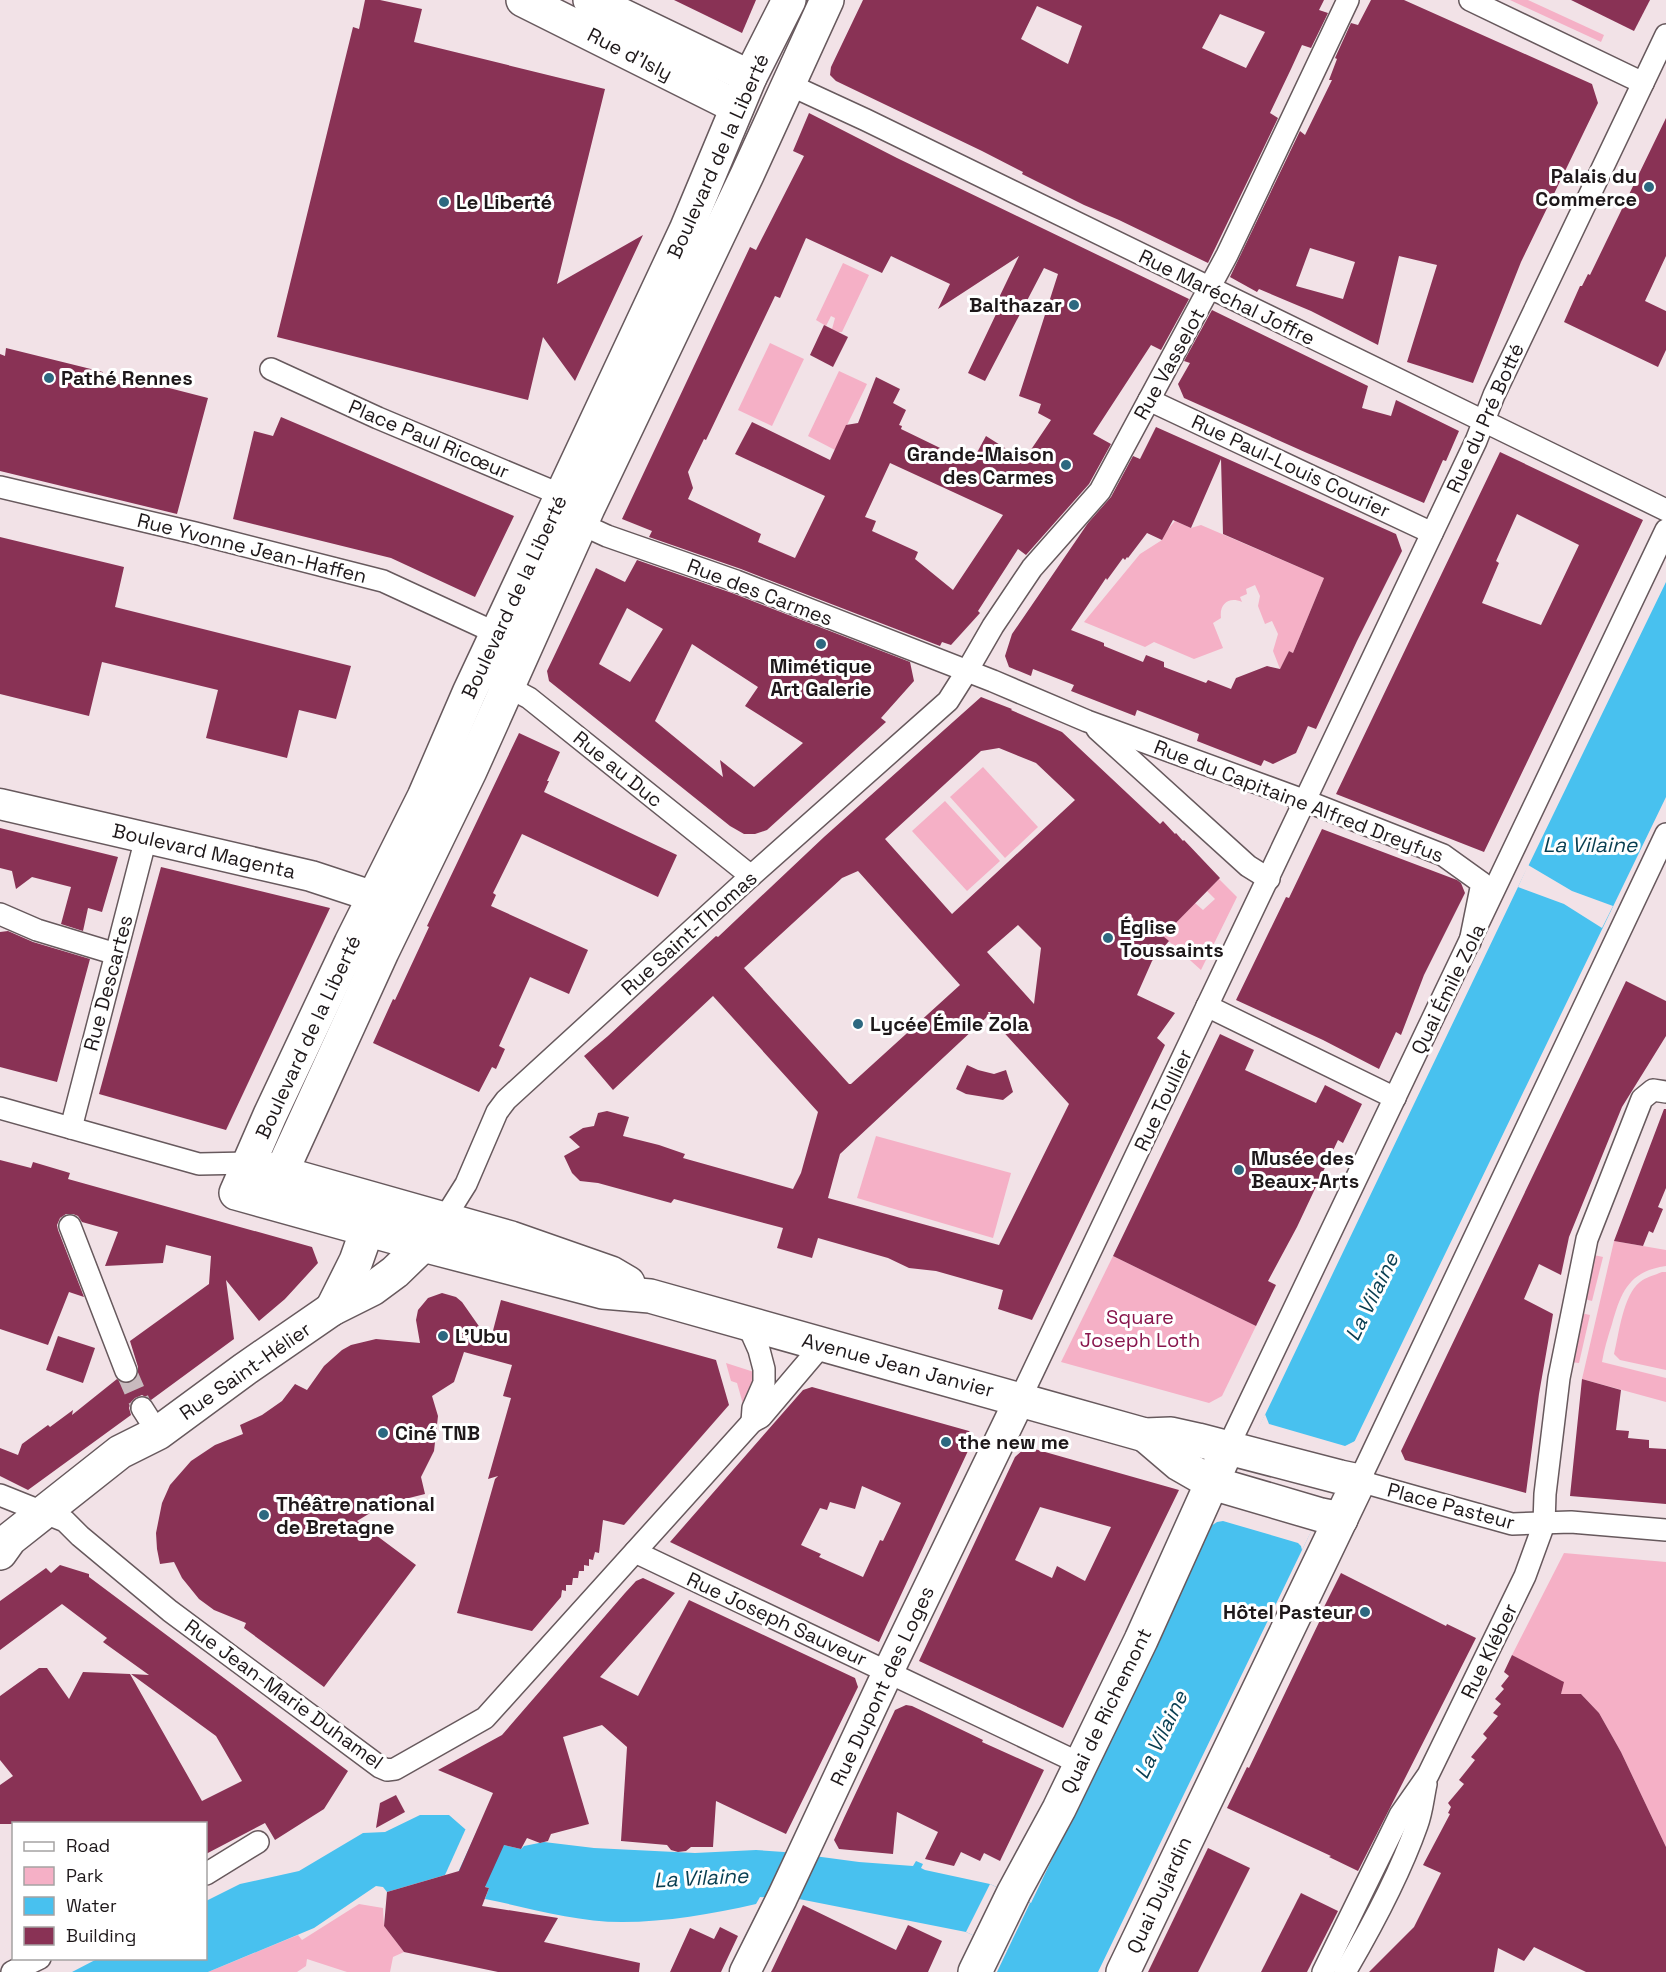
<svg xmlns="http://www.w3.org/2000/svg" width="1666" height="1972" font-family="'Space Grotesk',sans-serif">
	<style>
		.green { fill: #f5b0c6 }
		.water { fill: #48c1ef }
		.pier { fill: #f2e2e7 }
		.building { fill: #893255; fill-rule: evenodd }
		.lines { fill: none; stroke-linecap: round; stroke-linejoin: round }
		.street-tunnel { stroke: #c8babe; stroke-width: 21; stroke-dasharray: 21 10; stroke-linecap: butt }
		.street-casing { stroke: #67595d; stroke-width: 24 }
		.secondary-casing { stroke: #67595d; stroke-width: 33 }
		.primary-casing { stroke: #67595d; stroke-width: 36 }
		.street { stroke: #fff; stroke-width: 21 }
		.secondary { stroke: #fff; stroke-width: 30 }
		.primary { stroke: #fff; stroke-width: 33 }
		.poi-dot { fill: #2d6880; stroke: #fff; stroke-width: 2 }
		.labels { text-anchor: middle; stroke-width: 6; stroke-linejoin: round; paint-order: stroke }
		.street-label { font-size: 20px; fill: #1e181a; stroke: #fff }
		.poi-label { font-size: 20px; font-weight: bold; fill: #1e181a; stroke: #fff; text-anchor: start }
		.park-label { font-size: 20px; fill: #88154c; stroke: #fff }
		.water-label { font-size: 21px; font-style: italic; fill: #083e51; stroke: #fff }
	</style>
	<rect width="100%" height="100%" fill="#f2e2e7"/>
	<g class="green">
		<polygon points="1510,0 1528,0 1604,35 1601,42"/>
		<polygon points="843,263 869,275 842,332 838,332 832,329 835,318 831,316 826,326 816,320"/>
		<polygon points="770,343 804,359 772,426 738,410"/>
		<polygon points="839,371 867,384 835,450 808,436"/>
		<path d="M1175,521L1191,528L1201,525L1324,578L1293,653L1289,651L1280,669L1273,651L1278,634L1272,621L1265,624L1258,606L1260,596L1255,585L1246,589L1247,594L1240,597L1242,602C1229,596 1219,604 1221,618L1213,623L1223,648L1194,659L1154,642L1145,647L1084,622L1140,554L1162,540L1168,529Z"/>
		<polygon points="983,767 1038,827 1005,858 950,797"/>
		<polygon points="945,801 1000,861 967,891 912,831"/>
		<polygon points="1219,879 1237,897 1201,970 1163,936 1195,903 1203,910 1215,899 1207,891"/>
		<polygon points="876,1136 1011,1173 993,1238 857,1198"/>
		<path d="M1614,1241L1666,1250V1266C1629,1271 1621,1292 1612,1324C1608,1337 1604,1349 1602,1362L1666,1378V1402L1582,1379Z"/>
		<polygon points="1594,1255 1603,1257 1592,1301 1584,1299"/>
		<polygon points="1113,1256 1256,1326 1222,1396 1209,1403 1061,1362"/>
		<path d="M1662,1272H1666V1370L1620,1360L1614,1354C1619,1334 1623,1295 1640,1282C1646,1277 1655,1275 1662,1272Z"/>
		<polygon points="1581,1313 1590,1315 1579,1363 1570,1362"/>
		<path d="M726,1363L754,1372C755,1383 750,1395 743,1404L737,1383L731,1381Z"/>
		<polygon points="1564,1553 1666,1562 1666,1847 1621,1752 1599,1713 1581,1694 1561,1694 1563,1681 1547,1675 1512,1655"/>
		<polygon points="359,1904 383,1908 384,1926 404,1952 393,1957 390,1972 347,1972 307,1959 306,1966 297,1972 208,1972 298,1935 302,1940"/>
	</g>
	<path class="water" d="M1666,582V797L1098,1972H997L1007,1951L966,1932L799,1899L760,1897L756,1904C712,1914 667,1922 622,1922C576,1922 530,1908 485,1899L489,1888L470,1881L455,1879L445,1875L387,1892L383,1887L376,1886L314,1928L208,1972H72L97,1959L206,1958V1901L240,1884L299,1871L363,1833L385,1832L420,1815H449L465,1829L504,1845L521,1849L524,1846L544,1842L594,1848L695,1853L756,1850L784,1852L859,1862L913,1866L916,1861L923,1864L921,1868L925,1870L990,1884L1031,1903L1518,887Z"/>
	<g class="pier">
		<polygon points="1528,865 1572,891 1613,906 1602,928 1564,904 1518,887"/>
		<polygon points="1265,1414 1269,1424 1345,1446 1357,1440 1302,1550 1301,1546 1298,1543 1223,1521 1217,1522 1211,1526"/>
		<polygon points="467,1826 477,1831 455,1879 445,1875"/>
		<polygon points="990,1884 1030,1903 1007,1951 966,1932"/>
	</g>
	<g class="building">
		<polygon points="365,0 380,0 422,9 414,42 605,89 557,284 643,235 575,381 543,337 528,400 277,337 353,27 359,29"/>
		<polygon points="674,0 756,0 742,33"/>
		<path d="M863,0H1324L1319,10L1328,13L1311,48L1302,45L1291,69L1270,113L1278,118L1208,263L1119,220L1084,205L1022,174L1023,172L982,151L836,81L830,75L831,67ZM1037,6L1082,26L1068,64L1021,39ZM1220,14L1265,32L1246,68L1202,48Z"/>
		<path d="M1371,0H1404L1592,84L1598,103L1521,262L1473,383L1407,362L1437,265L1399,256L1378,345L1311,311L1259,289L1257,292L1230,277L1300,131L1305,135L1332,80H1329L1337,59L1335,58L1351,23L1358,25ZM1310,248L1355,262L1343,299L1296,286Z"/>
		<polygon points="1571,0 1650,0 1634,31"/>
		<path d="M809,113L897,158L1189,299L1161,350L1151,345L1093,434L1111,444L1089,484L1026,555L1018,549L978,611L980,613L951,645L942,642L940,646L741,569L649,537L652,531L622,519L750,247L756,250L804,156L793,151ZM806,238L882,273L891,256L950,284L938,309L1019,256L994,308L998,310L968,373L985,381L1044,268L1058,274L1019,396L1041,404L1038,413L1051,420L1024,460L986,436L973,460L971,459L969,462L901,429L902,426L899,425L906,410L893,403L900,389L876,377L858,423L846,425L830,460L752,422L735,454L825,496L795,558L758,542L761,534L688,499L693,488L688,472L704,439L706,440L775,296L780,298ZM890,463L1003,515L953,590L915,559L918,552L872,531L876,521L865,517Z"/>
		<polygon points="1666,118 1666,256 1645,301 1666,311 1666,350 1658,367 1564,322 1580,286 1582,286 1588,274 1590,275"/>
		<polygon points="1212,310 1368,386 1362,408 1391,416 1396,400 1459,431 1446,461 1443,460 1424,503 1307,453 1184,398 1178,384 1190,363 1184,361"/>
		<polygon points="824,325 848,337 833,367 810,355"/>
		<polygon points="6,348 103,372 101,380 135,388 138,380 208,398 177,514 0,471 0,354 5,356"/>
		<polygon points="281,417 514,516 475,597 391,558 233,519 254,431 273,436"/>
		<path d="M1156,427L1396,534L1402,551L1357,641L1316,729L1308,726L1296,753L1273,764L1264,760L1261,766L1197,741L1199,734L1137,710L1135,716L1071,691L1074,685L1033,669L1031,676L1009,667L1005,656L1012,634L1088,523L1111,497L1133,456L1140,459ZM1221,459L1223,534L1324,578L1293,653L1289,651L1280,669L1267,666L1236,678L1231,689L1208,680L1206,683L1164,667V662L1146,655L1143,662L1104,646V643L1071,630L1106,578L1107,580L1123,558L1125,560L1127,557L1128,558L1147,533L1162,540L1173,520L1191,528Z"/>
		<path d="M1500,452L1643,520L1484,852L1336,794ZM1517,514L1579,545L1541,625L1482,603L1499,563L1496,561Z"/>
		<polygon points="0,537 124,567 115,607 351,666 336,719 299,710 287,758 206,738 218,690 102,662 89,716 0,694"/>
		<path d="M637,560L732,593L910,662L914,681L881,718L886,722L767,830L755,834H744L730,826L549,681L547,671L596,568L625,582ZM627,608L663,629L630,682L599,664ZM692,644L758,687L745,706L803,743L754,787L720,760L723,777L655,721Z"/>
		<path d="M981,697L1012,709L1011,710L1062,732L1160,824L1163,821L1175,834L1176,833L1183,841L1184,840L1220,878L1163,936L1169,941L1152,961L1137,995L1175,1013L1157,1038L1165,1045L1032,1320L998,1309L1003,1290L936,1271L909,1268L888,1258L818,1238L812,1258L777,1248L783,1228L674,1199L671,1203L598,1183L580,1181L572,1173L564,1156L580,1147L569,1137L583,1128L594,1126L598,1113L607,1111L629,1117L623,1136L659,1145L685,1154L683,1158L793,1189L801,1173L818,1112L713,996L613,1090L584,1056L608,1036L716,936L718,937L824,837ZM999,748L1036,763L1075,800L952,914L885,839L981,751ZM858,871L960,985L851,1084H849L744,968L842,878ZM1018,925L1041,948L1034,1004L987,952ZM988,1012H991L989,1016L1069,1104L999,1245L828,1198L840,1154L989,1015Z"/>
		<polygon points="519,733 560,752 547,781 549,781 544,792 677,855 658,897 522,834 493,893 496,895 491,906 588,950 569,994 530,977 499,1046 505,1049 496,1069 492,1067 479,1092 373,1043 393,999 395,1000 429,927 427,926"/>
		<polygon points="0,828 118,857 102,912 88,908 83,931 61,924 71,887 32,877 16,889 12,871 0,868"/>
		<polygon points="1322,829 1457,880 1461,883 1465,893 1424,975 1401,1035 1396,1032 1379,1069 1323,1040 1236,1000 1286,897 1289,898"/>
		<polygon points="161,867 330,908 226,1130 99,1094"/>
		<polygon points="8,931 33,942 90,959 57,1082 0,1067 0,932"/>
		<polygon points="1626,981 1666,1001 1666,1036 1622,1107 1569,1237 1561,1275 1539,1264 1524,1299 1553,1314 1539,1394 1526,1493 1405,1460 1401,1451"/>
		<polygon points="1220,1034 1254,1050 1245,1070 1316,1103 1325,1085 1362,1104 1343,1143 1338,1140 1297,1227 1268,1281 1276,1285 1256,1326 1113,1256"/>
		<polygon points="967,1065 978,1070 994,1074 1006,1070 1013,1092 1003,1100 966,1094 956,1089"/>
		<polygon points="1664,1109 1666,1109 1666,1188 1658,1207 1663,1209 1653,1233 1649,1231 1643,1246 1614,1241"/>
		<polygon points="0,1160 31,1168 33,1162 70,1173 68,1179 312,1247 318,1263 285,1299 259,1321 226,1280 234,1339 151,1400 142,1395 135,1398 131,1402 129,1408 131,1415 28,1490 0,1476 0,1448 18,1455 22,1444 48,1425 50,1427 73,1410 72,1415 117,1379 125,1384 131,1383 135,1379 138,1374 138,1367 130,1341 209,1284 211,1256 166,1245 163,1263 105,1266 118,1232 82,1222 78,1216 73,1214 66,1214 60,1218 57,1225 58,1230 84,1297 69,1292 48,1345 0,1329"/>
		<polygon points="442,1293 456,1297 462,1302 490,1342 501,1300 716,1360 729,1405 624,1525 603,1520 599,1553 595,1552 593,1560 589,1559 589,1566 584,1565 584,1571 579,1571 578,1578 573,1578 572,1585 566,1585 566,1591 562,1590 561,1597 532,1631 457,1613 495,1479 498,1476 488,1479 511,1398 503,1396 512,1365 464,1352 454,1382 432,1396 438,1416 434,1451 421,1477 425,1494 385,1504 357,1521 416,1565 324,1687 244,1628 246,1623 214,1610 199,1599 182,1578 174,1562 160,1564 157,1549 156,1533 162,1503 170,1485 191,1461 215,1445 243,1434 240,1425 262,1415 282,1401 295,1384 307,1390 324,1366 342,1350 351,1345 376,1339 420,1343 416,1320 418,1310 428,1298"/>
		<polygon points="58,1336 95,1348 83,1383 46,1370"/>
		<polygon points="1582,1379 1621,1390 1616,1430 1629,1431 1628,1438 1649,1440 1649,1448 1666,1449 1666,1504 1570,1496"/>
		<path d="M812,1387L969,1431L974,1438L879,1642L670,1542L803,1390ZM862,1486L901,1503L883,1541L880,1540L863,1577L819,1557L821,1554L801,1545L820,1508L827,1510L830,1502L855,1509Z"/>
		<path d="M1031,1448L1179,1490L1063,1728L919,1661L1015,1457L1024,1449ZM1040,1507L1111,1527L1085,1581L1057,1566L1052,1578L1015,1560Z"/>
		<polygon points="60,1565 89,1574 89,1577 348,1771 324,1809 275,1840 265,1823 206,1854 206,1824 0,1824 0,1785 13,1776 0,1760 0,1696 39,1668 47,1668 69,1699 83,1672 130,1674 202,1801 242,1781 216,1736 131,1674 149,1675 103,1642 107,1638 62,1604 0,1650 0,1601 46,1568 51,1573"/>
		<polygon points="1341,1573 1446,1626 1447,1624 1476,1638 1358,1871 1329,1857 1331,1856 1227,1808 1247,1767 1249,1768 1323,1614 1321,1613"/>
		<polygon points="643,1578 675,1593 600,1677 638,1696 689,1600 855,1678 858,1687 786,1834 716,1801 713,1847 691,1847 686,1851 678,1852 671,1850 667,1845 621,1841 627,1747 602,1725 563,1737 589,1824 551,1834 548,1841 540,1843 527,1838 521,1849 504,1845 485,1887 489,1888 482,1906 558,1918 544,1942 640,1963 639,1972 498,1972 404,1952 384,1926 387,1892 459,1871 493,1793 438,1770 502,1735 625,1593 636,1581"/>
		<polygon points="1512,1655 1564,1682 1561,1694 1581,1694 1599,1713 1621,1752 1666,1847 1666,1972 1586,1972 1534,1947 1524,1961 1498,1948 1494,1972 1369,1972 1414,1927 1441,1873 1423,1865 1450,1814 1448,1813 1451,1807 1448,1803 1464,1784 1459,1780 1475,1760 1471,1757 1487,1738 1483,1734 1498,1716 1493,1713 1501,1704 1495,1699 1504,1689 1501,1686 1509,1676 1504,1672"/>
		<polygon points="906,1705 912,1706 983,1740 982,1742 1044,1770 1000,1861 984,1853 980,1861 961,1852 954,1866 925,1859 938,1832 897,1812 893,1854 839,1849 834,1840 844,1818 895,1710"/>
		<polygon points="396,1795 405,1812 376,1828 380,1803"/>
		<polygon points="1208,1848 1250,1868 1198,1972 1148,1972"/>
		<polygon points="1301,1893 1338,1911 1307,1972 1261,1972"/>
		<polygon points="803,1905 896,1950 908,1925 942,1941 928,1972 771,1972"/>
		<polygon points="720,1927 738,1936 721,1972 670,1972 690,1928 714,1939"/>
	</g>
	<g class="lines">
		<polyline class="street-tunnel" points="126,1371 142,1408"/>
		<defs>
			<g id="street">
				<polyline points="1470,0 1643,83"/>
				<polyline points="788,84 866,120 1666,510"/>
				<polyline points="271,369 378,418 571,499"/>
				<polyline points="1149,400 1432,533"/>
				<polyline points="0,487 195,533 383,581 496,633"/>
				<polyline points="570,519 607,536 736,581 993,681 1087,721 1306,801 1443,855 1482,883 1470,942"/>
				<polyline points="497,681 529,698 751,876"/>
				<polyline points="1097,729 1248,866 1269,879"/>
				<polyline points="1666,834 1359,1481 1512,1524 1571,1522 1666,1530"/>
				<polyline points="0,914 37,930 116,954"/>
				<polyline points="1207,1006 1395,1098"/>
				<polyline points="0,1108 199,1164 249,1163"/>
				<polyline points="71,1128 146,838"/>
				<polyline points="444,1219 466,1184 497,1112 506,1100 751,876 948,701 967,671 993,626 1032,568 1100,491 1227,255 1348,0"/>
				<polyline points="70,1226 126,1371"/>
				<polyline points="747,1323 759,1350 764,1369 764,1383 753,1408 752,1422"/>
				<polyline points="1020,1399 1476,441 1494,395 1666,35"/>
				<polyline points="142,1408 158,1433"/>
				<polyline points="1228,1447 1666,530"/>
				<polyline points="0,1495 65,1521 80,1536 170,1611 380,1767 387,1770 395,1769 485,1718 752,1422 761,1417 822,1345"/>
				<polyline points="635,1552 1081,1764"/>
				<polyline points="206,1874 258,1842"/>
				<polyline points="12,1972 40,1958"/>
				<polyline points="1323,1972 1400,1815 1428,1775 1525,1576 1544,1524 1545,1494 1559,1378 1587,1239 1642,1099 1653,1090 1666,1092"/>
				<path d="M1345,1972C1372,1926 1399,1876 1417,1825C1422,1812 1423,1798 1426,1784"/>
			</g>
			<g id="secondary">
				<polyline points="0,804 311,876 396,904"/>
				<polyline points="745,1972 782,1898 888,1672 1020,1399"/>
			</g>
			<g id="primary">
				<polyline points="523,0 737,107"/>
				<polyline points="590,0 750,77"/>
				<polyline points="789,0 750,77 686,230 469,693 424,797 351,943 270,1115 236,1193 423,1245 603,1292 650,1296 1145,1435 1171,1434 1198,1440 1340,1477 1359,1481 1123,1972"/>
				<polyline points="260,1167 511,1238 611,1273 628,1283"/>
				<polyline points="281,1173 382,952 470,771 588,508 747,175 827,0"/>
				<polyline points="332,1309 356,1261 367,1230 387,1219"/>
				<polyline points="1145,1435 1179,1464 1212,1483 1321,1515 1341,1519"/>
				<polyline points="0,1553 10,1539 120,1452 158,1433 245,1369 332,1309 372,1289 395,1272 423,1245 444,1219"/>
				<polyline points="975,1972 1014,1892 1059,1809 1141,1640 1228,1447"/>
			</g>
		</defs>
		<use href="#street" class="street-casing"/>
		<use href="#secondary" class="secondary-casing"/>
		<use href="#primary" class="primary-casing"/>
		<use href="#street" class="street"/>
		<use href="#secondary" class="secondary"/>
		<use href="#primary" class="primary"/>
	</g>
	<g class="poi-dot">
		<circle cx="1649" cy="187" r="6"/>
		<circle cx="444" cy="202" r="6"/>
		<circle cx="1074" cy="305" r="6"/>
		<circle cx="49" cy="378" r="6"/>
		<circle cx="1066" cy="465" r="6"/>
		<circle cx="821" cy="644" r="6"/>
		<circle cx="1108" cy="938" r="6"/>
		<circle cx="858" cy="1024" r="6"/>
		<circle cx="1239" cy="1170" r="6"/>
		<circle cx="443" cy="1336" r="6"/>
		<circle cx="383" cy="1433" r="6"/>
		<circle cx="946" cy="1442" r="6"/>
		<circle cx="264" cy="1515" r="6"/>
		<circle cx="1365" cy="1612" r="6"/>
	</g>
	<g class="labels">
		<g class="street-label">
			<text transform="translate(630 54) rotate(27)" y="7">Rue d'Isly</text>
			<text transform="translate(718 156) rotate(-66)" y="7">Boulevard de la Liberté</text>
			<text transform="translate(1227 297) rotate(26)" y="7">Rue Maréchal Joffre</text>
			<text transform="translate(1169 364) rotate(-61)" y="7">Rue Vasselot</text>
			<text transform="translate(1485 418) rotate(-66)" y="7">Rue du Pré Botté</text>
			<text transform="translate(429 439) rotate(23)" y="7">Place Paul Ricœur</text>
			<text transform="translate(1291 466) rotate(25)" y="7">Rue Paul-Louis Courier</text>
			<text transform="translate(252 548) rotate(14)" y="7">Rue Yvonne Jean-Haffen</text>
			<text transform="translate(760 592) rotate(21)" y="7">Rue des Carmes</text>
			<text transform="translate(514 597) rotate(-65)" y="7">Boulevard de la Liberté</text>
			<text transform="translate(618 769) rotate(39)" y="7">Rue au Duc</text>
			<text transform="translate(1299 801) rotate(21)" y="7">Rue du Capitaine Alfred Dreyfus</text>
			<text transform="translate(204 851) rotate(13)" y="7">Boulevard Magenta</text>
			<text transform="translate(689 933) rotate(-42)" y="7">Rue Saint-Thomas</text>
			<text transform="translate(108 983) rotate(-75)" y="7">Rue Descartes</text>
			<text transform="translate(1448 989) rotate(-64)" y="7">Quai Émile Zola</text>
			<text transform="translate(308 1037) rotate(-65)" y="7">Boulevard de la Liberté</text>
			<text transform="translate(1163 1100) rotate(-65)" y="7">Rue Toullier</text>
			<text transform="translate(898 1365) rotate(15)" y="7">Avenue Jean Janvier</text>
			<text transform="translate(245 1371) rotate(-35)" y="7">Rue Saint-Hélier</text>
			<text transform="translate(1451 1506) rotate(15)" y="7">Place Pasteur</text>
			<text transform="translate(777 1619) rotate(25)" y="7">Rue Joseph Sauveur</text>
			<text transform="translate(1489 1651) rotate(-64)" y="7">Rue Kléber</text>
			<text transform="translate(882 1686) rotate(-65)" y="7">Rue Dupont des Loges</text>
			<text transform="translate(284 1694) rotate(36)" y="7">Rue Jean-Marie Duhamel</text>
			<text transform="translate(1106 1711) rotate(-64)" y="7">Quai de Richemont</text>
			<text transform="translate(1159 1895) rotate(-65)" y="7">Quai Dujardin</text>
		</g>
		<g class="poi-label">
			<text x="1637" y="183" text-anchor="end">Palais du<tspan x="1637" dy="23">Commerce</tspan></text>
			<text x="456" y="209">Le Liberté</text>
			<text x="1062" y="312" text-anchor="end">Balthazar</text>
			<text x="61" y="385">Pathé Rennes</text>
			<text x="1054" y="461" text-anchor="end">Grande-Maison<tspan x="1054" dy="23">des Carmes</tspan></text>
			<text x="821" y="673" text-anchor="middle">Mimétique<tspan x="821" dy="23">Art Galerie</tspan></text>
			<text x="1120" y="934">Église<tspan x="1120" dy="23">Toussaints</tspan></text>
			<text x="870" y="1031">Lycée Émile Zola</text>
			<text x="1251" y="1165">Musée des<tspan x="1251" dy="23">Beaux-Arts</tspan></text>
			<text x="455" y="1343">L'Ubu</text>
			<text x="395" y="1440">Ciné TNB</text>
			<text x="958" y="1449">the new me</text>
			<text x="276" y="1511">Théâtre national<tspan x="276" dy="23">de Bretagne</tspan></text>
			<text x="1353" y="1619" text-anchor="end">Hôtel Pasteur</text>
		</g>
		<g class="park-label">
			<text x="1140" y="1324">Square<tspan x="1140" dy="23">Joseph Loth</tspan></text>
		</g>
		<g class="water-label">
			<text x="1590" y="852">La Vilaine</text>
			<text transform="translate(1372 1297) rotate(-64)" y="7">La Vilaine</text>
			<text transform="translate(1161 1735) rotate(-64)" y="7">La Vilaine</text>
			<text transform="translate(701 1878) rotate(-3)" y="7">La Vilaine</text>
		</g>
	</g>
	<rect x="12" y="1822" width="195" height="138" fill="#ffffff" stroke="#a5a3a3" stroke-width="1.5"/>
	<rect x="24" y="1842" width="30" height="9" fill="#ffffff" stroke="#a5a3a3" stroke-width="1.5"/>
	<text x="66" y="1852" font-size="18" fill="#1e181a">Road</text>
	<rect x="24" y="1867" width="30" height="18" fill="#f5b0c6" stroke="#a5a3a3" stroke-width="1.5"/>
	<text x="66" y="1882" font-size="18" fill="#1e181a">Park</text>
	<rect x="24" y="1897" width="30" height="18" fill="#48c1ef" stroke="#a5a3a3" stroke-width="1.5"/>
	<text x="66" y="1912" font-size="18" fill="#1e181a">Water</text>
	<rect x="24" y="1927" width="30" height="18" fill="#893255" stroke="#a5a3a3" stroke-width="1.5"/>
	<text x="66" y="1942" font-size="18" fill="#1e181a">Building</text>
</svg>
